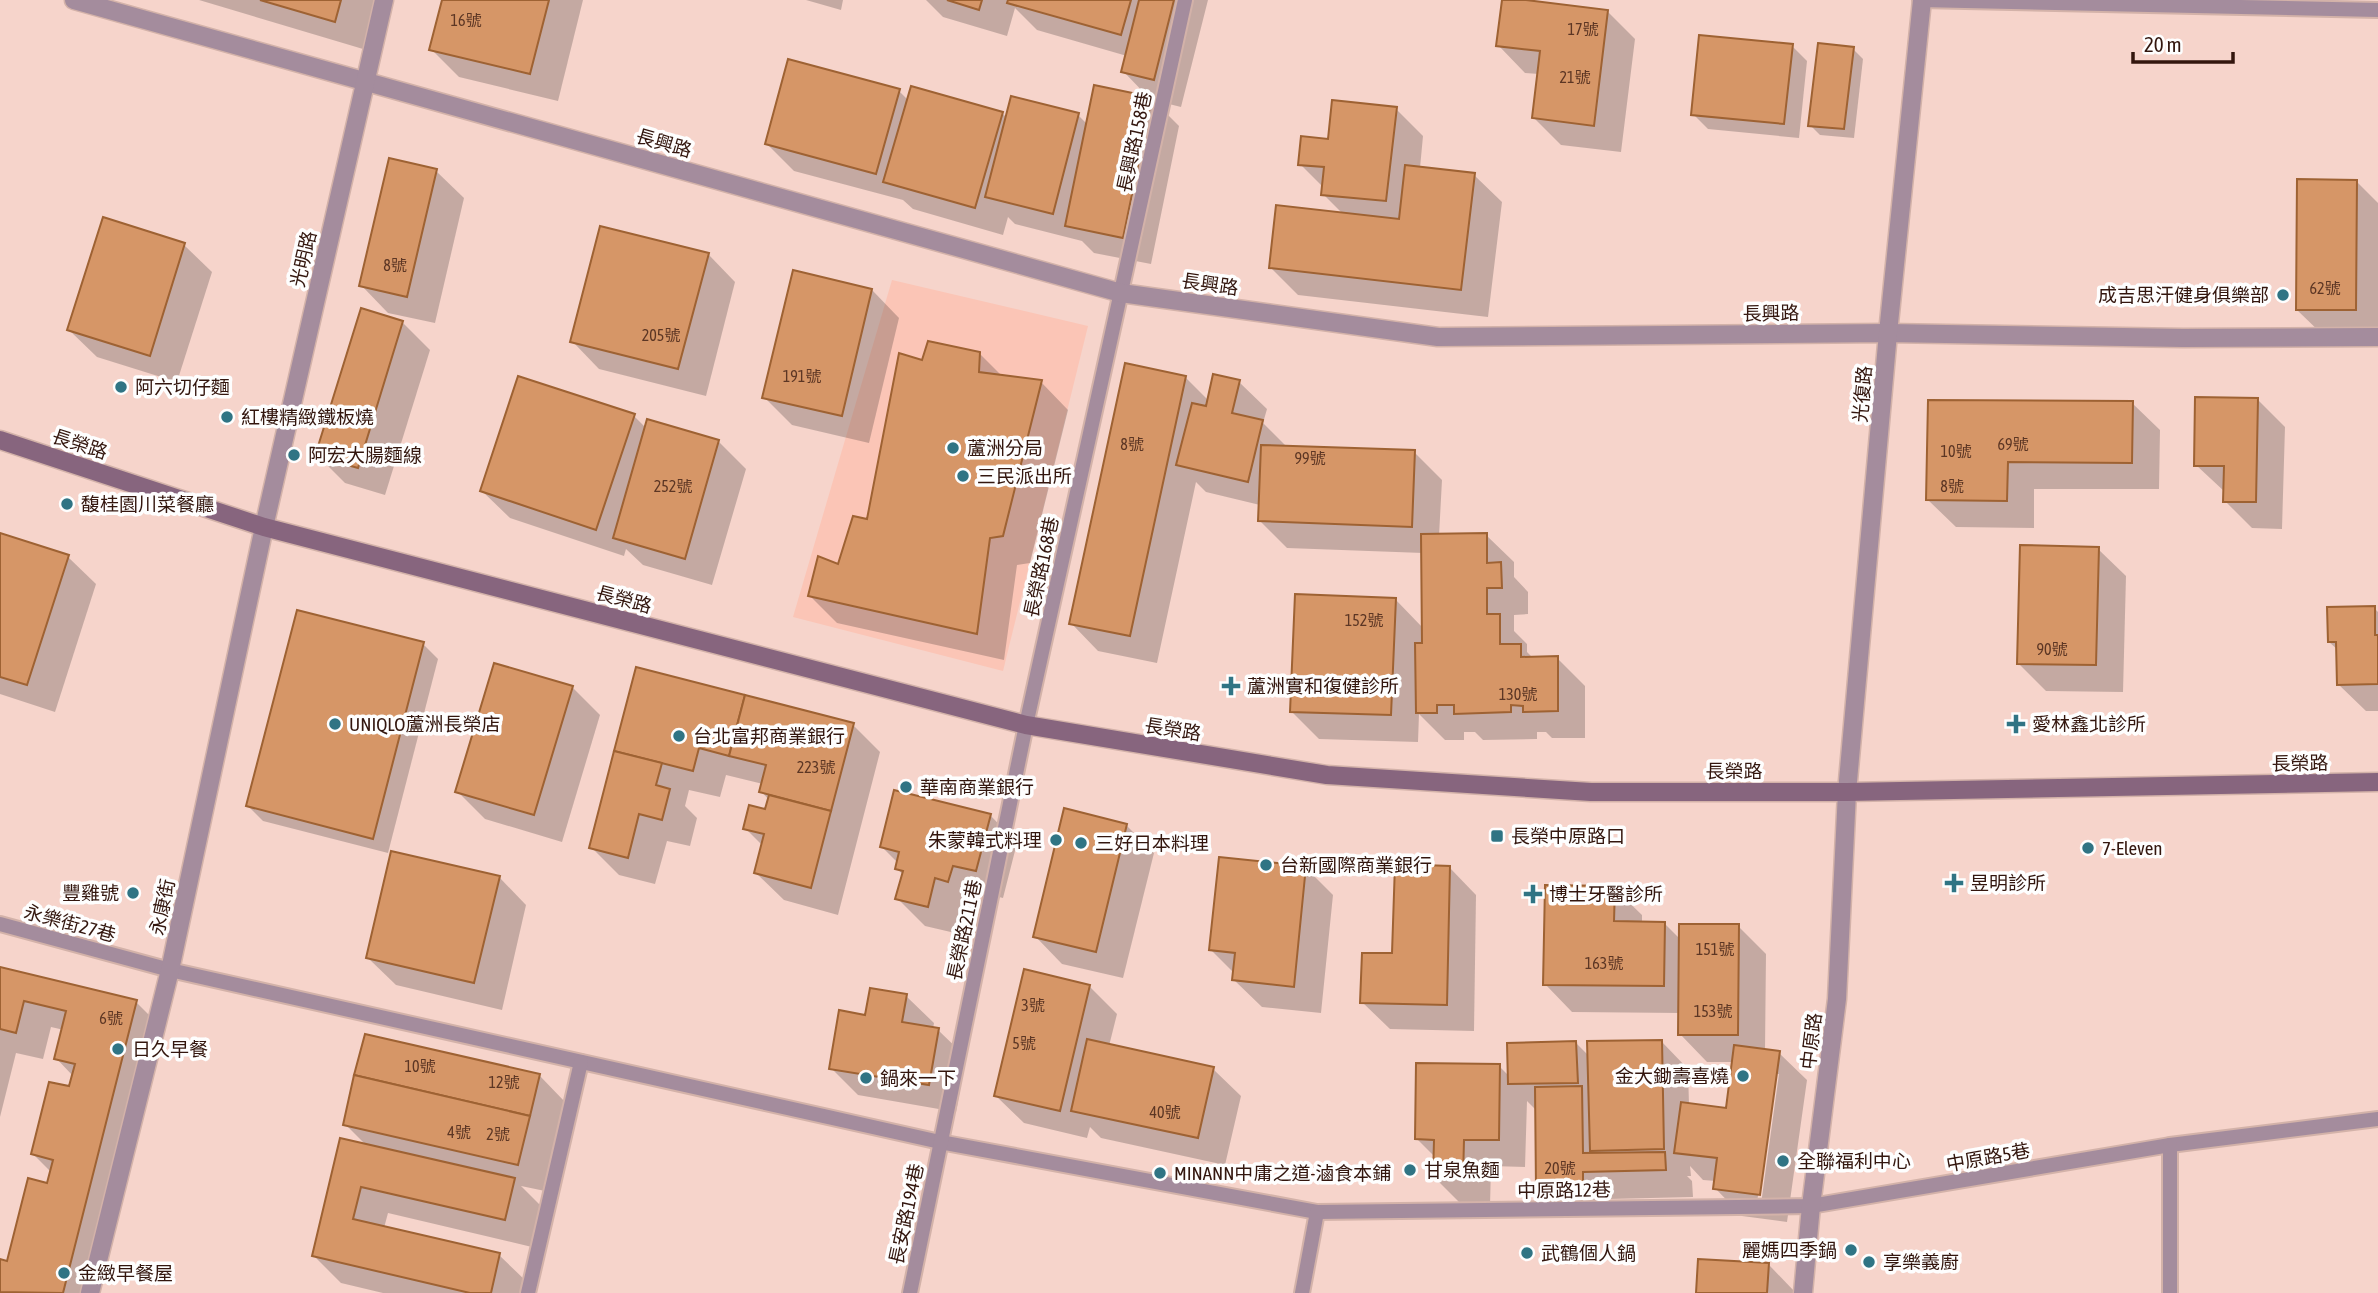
<svg xmlns="http://www.w3.org/2000/svg" width="2378" height="1293" font-family="'Asap Condensed','Noto Sans TC',sans-serif">
	<style>
		.built { fill: #fbc5b6 }
		.shadow { fill: #0003; fill-rule: evenodd }
		.building { fill: #d69667; stroke: #9e6233; stroke-width: 2 }
		.lines { fill: none; stroke-linecap: round; stroke-linejoin: round }
		.lane-casing { stroke: #d3b2a9; stroke-width: 18 }
		.street-casing { stroke: #d3b2a9; stroke-width: 21 }
		.secondary-casing { stroke: #d3b2a9; stroke-width: 21 }
		.lane { stroke: #a48c9d; stroke-width: 14 }
		.street { stroke: #a48c9d; stroke-width: 18 }
		.secondary { stroke: #87657e; stroke-width: 18 }
		.poi-dot { fill: #307484; stroke: #fefefe; stroke-width: 2.5 }
		.labels { text-anchor: middle; stroke-width: 7; stroke-linejoin: round; paint-order: stroke }
		.number-label { font-size: 16px; fill: #5c3624 }
		.street-label { font-size: 19px; fill: #33160e; stroke: #fefefe }
		.poi-label { font-size: 19px; fill: #33160e; stroke: #fefefe; text-anchor: start }
	</style>
	<rect width="100%" height="100%" fill="#f6d4cb"/>
	<polygon class="built" points="892,280 1088,326 1003,671 793,617"/>
	<g class="shadow">
		<polygon points="199,0 374,0 363,49"/>
		<polygon points="444,0 583,0 558,101 459,77 431,49"/>
		<polygon points="806,0 843,0 841,10"/>
		<polygon points="926,0 1208,0 1181,107 1153,100 1179,126 1151,264 1094,253 1082,241 1015,224 1008,217 1003,235 913,209 903,200 794,171 767,144 899,91 909,101 1002,113 1007,118 1078,115 1087,124 1149,98 1123,71 1127,56 1037,30 1015,8 1007,36 943,17"/>
		<polygon points="1503,0 1607,11 1635,39 1621,152 1561,145 1533,117 1539,74 1525,73 1498,45"/>
		<polygon points="1792,46 1807,61 1799,138 1708,129 1693,114"/>
		<polygon points="1853,49 1863,59 1854,138 1820,135 1810,125"/>
		<polygon points="1396,109 1423,136 1420,168 1474,175 1502,202 1488,317 1298,295 1270,267 1343,214 1323,194 1323,187 1300,164"/>
		<polygon points="436,171 464,198 435,323 388,313 361,285"/>
		<polygon points="2356,181 2378,203 2378,337 2325,337 2297,310"/>
		<polygon points="184,245 212,272 177,382 97,357 69,330"/>
		<polygon points="708,254 735,282 706,396 599,369 572,341"/>
		<polygon points="872,290 899,318 869,443 792,425 764,397"/>
		<polygon points="402,322 430,350 385,495 345,483 317,455"/>
		<polygon points="980,354 1003,377 1041,382 1068,410 1030,563 1017,565 1004,660 837,623 810,596 839,566"/>
		<polygon points="1185,377 1209,401 1239,382 1267,409 1263,423 1288,448 1414,452 1442,480 1439,536 1486,535 1514,562 1514,577 1528,592 1528,614 1514,615 1514,631 1527,644 1527,652 1533,658 1557,658 1585,686 1585,738 1552,738 1546,732 1537,732 1537,739 1483,740 1475,732 1464,732 1464,740 1445,740 1419,714 1418,742 1319,739 1292,712 1395,599 1423,628 1423,553 1287,548 1260,521 1260,505 1206,492 1196,482 1157,663 1098,651 1071,623"/>
		<polygon points="2257,399 2285,427 2282,529 2252,528 2225,501 2225,492 2196,465"/>
		<polygon points="2132,403 2160,430 2159,489 2034,489 2034,528 1956,527 1928,500"/>
		<polygon points="634,416 646,428 718,441 746,469 712,585 643,565 626,549 624,556 510,518 482,491"/>
		<polygon points="0,535 68,557 96,584 55,712 0,694"/>
		<polygon points="2098,549 2126,576 2123,692 2046,691 2018,663"/>
		<polygon points="2374,608 2378,612 2378,711 2366,711 2338,684 2338,650 2329,642"/>
		<polygon points="423,644 438,659 388,853 263,821 248,806"/>
		<polygon points="637,669 853,725 880,752 838,915 784,900 756,873 763,846 745,828 766,811 769,800 761,791 763,784 726,775 720,797 689,790 685,806 697,818 690,846 667,841 655,884 619,875 591,847"/>
		<polygon points="572,687 600,715 562,842 485,819 457,791"/>
		<polygon points="990,815 1017,843 1003,898 980,892 976,908 962,905 955,933 925,926 897,898 903,875 897,868 898,863 882,847"/>
		<polygon points="1126,825 1154,853 1123,978 1062,964 1035,936"/>
		<polygon points="1305,867 1333,895 1321,1013 1262,1007 1234,980 1235,974 1211,950"/>
		<polygon points="1449,867 1476,895 1474,1031 1390,1029 1362,1002"/>
		<polygon points="499,877 526,905 502,1010 396,985 368,958"/>
		<path d="M1614,888L1642,915V923H1664L1681,940L1738,926L1766,954L1765,1051L1779,1053L1807,1080L1787,1222L1742,1216L1715,1188L1716,1181L1703,1180L1690,1166L1691,1176H1687L1692,1181L1693,1197L1609,1199L1610,1214L1565,1215L1538,1187L1537,1111L1527,1101L1525,1167L1491,1166L1490,1206L1462,1205L1435,1178V1157L1417,1139L1499,1066L1509,1076L1576,1043L1589,1056L1661,1041L1688,1069L1689,1105L1727,1110L1734,1062H1707L1680,1034V1013L1572,1012L1545,984ZM1775,1074H1779L1761,1204L1757,1203Z"/>
		<polygon points="0,968 136,1002 163,1029 97,1293 0,1293 0,1261 9,1263 49,1185 52,1173 33,1154 70,1088 73,1076 56,1058 64,1030 51,1027 43,1059 16,1053 0,1117"/>
		<polygon points="1089,986 1117,1014 1109,1046 1213,1069 1241,1096 1225,1165 1101,1138 1090,1127 1087,1138 1024,1123 996,1096"/>
		<polygon points="906,996 934,1023 933,1029 938,1030 966,1057 956,1112 858,1095 831,1068 867,1017"/>
		<polygon points="539,1075 566,1103 545,1191 521,1186 542,1207 532,1247 388,1213 384,1228 499,1255 527,1282 524,1293 383,1293 341,1283 314,1256 366,1145 345,1124"/>
		<polygon points="1769,1265 1796,1293 1698,1293"/>
	</g>
	<g class="building">
		<polygon points="260,0 341,0 335,22"/>
		<polygon points="442,0 549,0 530,74 429,50"/>
		<polygon points="947,0 982,0 979,10"/>
		<polygon points="1008,0 1131,0 1121,35 1007,3"/>
		<polygon points="1139,0 1174,0 1154,80 1121,72"/>
		<polygon points="1502,0 1526,0 1608,10 1594,126 1532,118 1540,51 1496,46"/>
		<polygon points="1699,35 1793,44 1784,124 1691,115"/>
		<polygon points="1818,43 1854,47 1844,129 1808,126"/>
		<polygon points="788,59 900,89 876,174 765,144"/>
		<polygon points="1094,85 1152,97 1123,238 1065,226"/>
		<polygon points="911,86 1003,112 975,208 883,182"/>
		<polygon points="1011,96 1079,113 1053,214 985,197"/>
		<polygon points="1332,100 1397,107 1386,201 1321,195 1324,167 1298,165 1301,136 1328,139"/>
		<polygon points="389,158 437,169 407,297 359,286"/>
		<polygon points="1405,165 1475,173 1461,290 1269,268 1276,205 1399,219"/>
		<polygon points="2297,179 2357,180 2356,310 2296,310"/>
		<polygon points="103,217 185,243 150,356 67,330"/>
		<polygon points="600,226 709,253 678,369 570,342"/>
		<polygon points="793,270 872,289 842,416 762,398"/>
		<polygon points="361,308 403,321 358,468 315,456"/>
		<polygon points="928,341 980,352 979,372 1042,380 1003,536 990,538 977,634 808,596 818,556 838,564 853,516 867,519 899,353 922,360"/>
		<polygon points="1125,363 1186,376 1130,636 1069,624"/>
		<polygon points="1213,374 1240,380 1232,413 1263,420 1248,482 1176,465 1192,403 1206,406"/>
		<polygon points="518,376 635,414 596,530 480,491"/>
		<polygon points="2195,397 2258,398 2256,502 2223,502 2224,466 2194,466"/>
		<polygon points="1928,400 2133,401 2132,463 2008,462 2007,501 1926,500"/>
		<polygon points="647,419 719,440 685,559 613,538"/>
		<polygon points="1261,445 1415,450 1412,527 1258,521"/>
		<polygon points="0,533 69,555 27,685 0,677"/>
		<polygon points="1487,533 1487,563 1501,562 1502,588 1487,588 1487,614 1500,614 1500,644 1521,644 1521,657 1558,656 1558,711 1523,712 1523,706 1511,705 1511,712 1454,714 1454,705 1437,705 1437,713 1416,713 1415,643 1422,643 1421,534"/>
		<polygon points="2020,545 2099,547 2096,665 2017,664"/>
		<polygon points="1295,594 1396,598 1391,715 1290,712"/>
		<polygon points="2375,606 2375,635 2378,635 2378,684 2337,685 2336,642 2328,642 2327,607"/>
		<polygon points="297,610 424,642 373,839 246,806"/>
		<polygon points="494,663 573,686 534,815 455,792"/>
		<polygon points="636,667 745,695 729,756 699,748 693,771 614,751"/>
		<polygon points="745,695 854,723 831,811 759,792 766,765 729,756"/>
		<polygon points="614,751 662,763 656,785 670,789 662,820 639,814 628,858 589,848"/>
		<polygon points="894,790 991,814 976,871 953,866 948,882 935,878 928,907 895,899 903,871 895,869 899,852 880,847"/>
		<polygon points="769,795 831,811 811,888 754,873 764,834 743,829 749,805 765,809"/>
		<polygon points="1064,808 1127,824 1096,952 1033,937"/>
		<polygon points="391,851 500,876 474,983 366,958"/>
		<polygon points="1219,857 1306,866 1294,987 1232,980 1235,953 1209,950"/>
		<polygon points="1395,864 1450,866 1447,1005 1360,1003 1362,953 1392,953"/>
		<polygon points="1545,885 1615,886 1614,921 1665,922 1664,986 1543,985"/>
		<polygon points="1679,924 1739,924 1738,1035 1678,1035"/>
		<polygon points="0,967 137,1000 63,1293 0,1292 0,1259 7,1261 28,1178 47,1183 53,1160 31,1154 49,1082 69,1086 75,1064 54,1059 66,1011 24,1001 16,1033 0,1029"/>
		<polygon points="1024,969 1090,985 1060,1111 994,1096"/>
		<polygon points="870,988 907,994 902,1022 939,1028 929,1085 829,1069 839,1010 865,1015"/>
		<polygon points="365,1034 540,1074 530,1116 354,1075"/>
		<polygon points="1087,1039 1214,1067 1198,1138 1071,1111"/>
		<polygon points="1662,1040 1664,1149 1590,1151 1587,1041"/>
		<polygon points="1576,1041 1578,1083 1508,1084 1507,1043"/>
		<polygon points="1734,1045 1780,1051 1760,1195 1713,1189 1717,1158 1674,1153 1681,1102 1726,1108"/>
		<polygon points="1416,1063 1500,1064 1499,1140 1464,1140 1463,1179 1433,1178 1434,1140 1415,1139"/>
		<polygon points="354,1075 530,1116 518,1165 343,1125"/>
		<polygon points="1582,1086 1583,1153 1665,1152 1666,1170 1583,1172 1583,1187 1536,1188 1535,1087"/>
		<polygon points="340,1138 515,1178 505,1220 361,1187 353,1219 500,1253 491,1293 470,1293 312,1256"/>
		<polygon points="1698,1259 1769,1263 1767,1293 1696,1293"/>
	</g>
	<g class="lines">
		<defs>
			<g id="lane">
				<polyline points="1920,0 2378,10"/>
				<polyline points="0,924 170,970 940,1142 1317,1212 1811,1206 2170,1145 2378,1119"/>
				<polyline points="528,1293 581,1062"/>
				<polyline points="910,1293 1026,725 1185,0"/>
				<polyline points="1302,1293 1317,1212"/>
				<polyline points="2170,1293 2170,1145"/>
			</g>
			<g id="street">
				<polyline points="74,0 1121,293 1438,337 1888,333 2183,338 2378,337"/>
				<polyline points="90,1293 170,970 264,527 384,0"/>
				<polyline points="1803,1293 1811,1206 1837,999 1847,792 1888,333 1922,0"/>
			</g>
			<polyline id="secondary" points="0,440 264,527 1026,725 1327,775 1591,792 1847,792 2378,782"/>
		</defs>
		<use href="#lane" class="lane-casing"/>
		<use href="#street" class="street-casing"/>
		<use href="#secondary" class="secondary-casing"/>
		<use href="#lane" class="lane"/>
		<use href="#street" class="street"/>
		<use href="#secondary" class="secondary"/>
	</g>
	<g class="poi-dot">
		<circle cx="2283" cy="295" r="7"/>
		<circle cx="121" cy="387" r="7"/>
		<circle cx="227" cy="417" r="7"/>
		<circle cx="953" cy="448" r="7"/>
		<circle cx="294" cy="455" r="7"/>
		<circle cx="963" cy="476" r="7"/>
		<circle cx="67" cy="504" r="7"/>
		<path d="M1227.5 675.5h7v7h7v7h-7v7h-7v-7h-7v-7h7z"/>
		<circle cx="335" cy="724" r="7"/>
		<path d="M2012.5 713.5h7v7h7v7h-7v7h-7v-7h-7v-7h7z"/>
		<circle cx="679" cy="736" r="7"/>
		<circle cx="906" cy="787" r="7"/>
		<rect x="1490" y="829" width="14" height="14" rx="3.5"/>
		<circle cx="1056" cy="840" r="7"/>
		<circle cx="1081" cy="843" r="7"/>
		<circle cx="2088" cy="848" r="7"/>
		<circle cx="1266" cy="865" r="7"/>
		<path d="M1950.5 872.5h7v7h7v7h-7v7h-7v-7h-7v-7h7z"/>
		<circle cx="133" cy="893" r="7"/>
		<path d="M1529.5 883.5h7v7h7v7h-7v7h-7v-7h-7v-7h7z"/>
		<circle cx="118" cy="1049" r="7"/>
		<circle cx="1743" cy="1076" r="7"/>
		<circle cx="866" cy="1078" r="7"/>
		<circle cx="1783" cy="1161" r="7"/>
		<circle cx="1410" cy="1170" r="7"/>
		<circle cx="1160" cy="1173" r="7"/>
		<circle cx="1851" cy="1250" r="7"/>
		<circle cx="1527" cy="1253" r="7"/>
		<circle cx="1869" cy="1262" r="7"/>
		<circle cx="64" cy="1273" r="7"/>
	</g>
	<g class="labels">
		<g class="number-label">
			<text x="466" y="26">16號</text>
			<text x="1583" y="35">17號</text>
			<text x="1575" y="83">21號</text>
			<text x="395" y="271">8號</text>
			<text x="2325" y="294">62號</text>
			<text x="661" y="341">205號</text>
			<text x="802" y="382">191號</text>
			<text x="1132" y="450">8號</text>
			<text x="2013" y="450">69號</text>
			<text x="1956" y="457">10號</text>
			<text x="1310" y="464">99號</text>
			<text x="673" y="492">252號</text>
			<text x="1952" y="492">8號</text>
			<text x="1364" y="626">152號</text>
			<text x="2052" y="655">90號</text>
			<text x="1518" y="700">130號</text>
			<text x="816" y="773">223號</text>
			<text x="1715" y="955">151號</text>
			<text x="1604" y="969">163號</text>
			<text x="1033" y="1011">3號</text>
			<text x="1713" y="1017">153號</text>
			<text x="111" y="1024">6號</text>
			<text x="1024" y="1049">5號</text>
			<text x="420" y="1072">10號</text>
			<text x="504" y="1088">12號</text>
			<text x="1165" y="1118">40號</text>
			<text x="459" y="1138">4號</text>
			<text x="498" y="1140">2號</text>
			<text x="1560" y="1174">20號</text>
		</g>
		<g class="street-label">
			<text transform="translate(1134 142) rotate(-78)" y="7">長興路158巷</text>
			<text transform="translate(664 143) rotate(16)" y="7">長興路</text>
			<text transform="translate(303 259) rotate(-77)" y="7">光明路</text>
			<text transform="translate(1210 284) rotate(8)" y="7">長興路</text>
			<text transform="translate(1771 313) rotate(-1)" y="7">長興路</text>
			<text transform="translate(1862 394) rotate(-85)" y="7">光復路</text>
			<text transform="translate(80 444) rotate(18)" y="7">長榮路</text>
			<text transform="translate(1041 567) rotate(-78)" y="7">長榮路168巷</text>
			<text transform="translate(624 599) rotate(15)" y="7">長榮路</text>
			<text transform="translate(1173 729) rotate(9)" y="7">長榮路</text>
			<text transform="translate(2300 763) rotate(-1)" y="7">長榮路</text>
			<text x="1734" y="778">長榮路</text>
			<text transform="translate(162 907) rotate(-78)" y="7">永康街</text>
			<text transform="translate(70 923) rotate(15)" y="7">永樂街27巷</text>
			<text transform="translate(964 930) rotate(-78)" y="7">長榮路211巷</text>
			<text transform="translate(1811 1041) rotate(-83)" y="7">中原路</text>
			<text transform="translate(1988 1157) rotate(-10)" y="7">中原路5巷</text>
			<text transform="translate(1564 1190) rotate(-1)" y="7">中原路12巷</text>
			<text transform="translate(906 1214) rotate(-78)" y="7">長安路194巷</text>
		</g>
		<g class="poi-label">
			<text x="2269" y="302" text-anchor="end">成吉思汗健身俱樂部</text>
			<text x="135" y="394">阿六切仔麵</text>
			<text x="241" y="424">紅樓精緻鐵板燒</text>
			<text x="967" y="455">蘆洲分局</text>
			<text x="308" y="462">阿宏大腸麵線</text>
			<text x="977" y="483">三民派出所</text>
			<text x="81" y="511">馥桂園川菜餐廳</text>
			<text x="1247" y="693">蘆洲實和復健診所</text>
			<text x="349" y="731">UNIQLO蘆洲長榮店</text>
			<text x="2032" y="731">愛林鑫北診所</text>
			<text x="693" y="743">台北富邦商業銀行</text>
			<text x="920" y="794">華南商業銀行</text>
			<text x="1511" y="843">長榮中原路口</text>
			<text x="1042" y="847" text-anchor="end">朱蒙韓式料理</text>
			<text x="1095" y="850">三好日本料理</text>
			<text x="2102" y="855">7-Eleven</text>
			<text x="1280" y="872">台新國際商業銀行</text>
			<text x="1970" y="890">昱明診所</text>
			<text x="119" y="900" text-anchor="end">豐雞號</text>
			<text x="1549" y="901">博士牙醫診所</text>
			<text x="132" y="1056">日久早餐</text>
			<text x="1729" y="1083" text-anchor="end">金大鋤壽喜燒</text>
			<text x="880" y="1085">鍋來一下</text>
			<text x="1797" y="1168">全聯福利中心</text>
			<text x="1424" y="1177">甘泉魚麵</text>
			<text x="1174" y="1180">MINANN中庸之道-滷食本鋪</text>
			<text x="1837" y="1257" text-anchor="end">麗媽四季鍋</text>
			<text x="1541" y="1260">武鶴個人鍋</text>
			<text x="1883" y="1269">享樂義廚</text>
			<text x="78" y="1280">金緻早餐屋</text>
		</g>
	</g>
	<path d="M2133 52v10h100v-10" fill="none" stroke="#33160e" stroke-width="3.5"/>
	<text x="2144" y="52" font-size="21" fill="#33160e" stroke="#fefefe" stroke-width="5" paint-order="stroke">20 m</text>
</svg>
